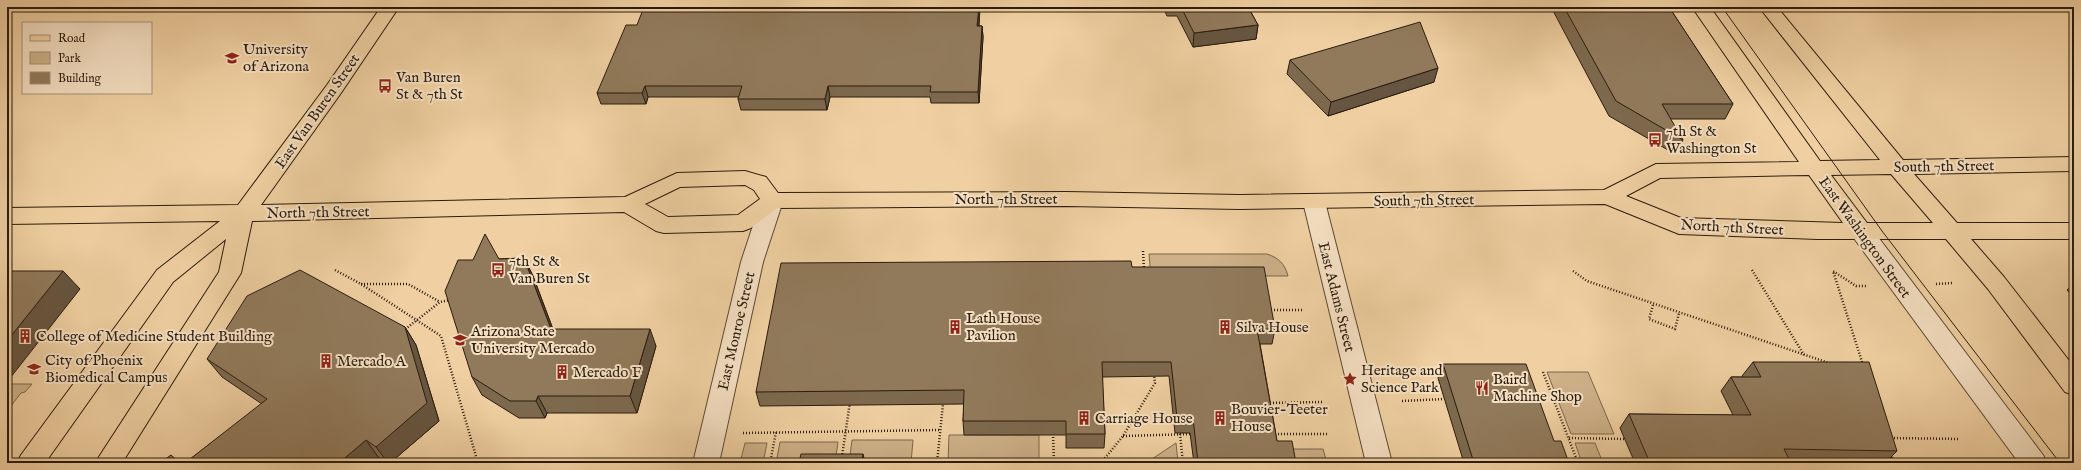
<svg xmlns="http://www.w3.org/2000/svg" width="2081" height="470" font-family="'IM FELL English',serif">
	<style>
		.green { fill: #ceb189; stroke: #7c664c }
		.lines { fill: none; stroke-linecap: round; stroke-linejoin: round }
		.street-casing { stroke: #5c4933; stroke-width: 2 }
		.primary-casing { stroke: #2a1c0e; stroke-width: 2 }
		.path { stroke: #2a1c0e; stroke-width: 2.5; stroke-dasharray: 1 2; stroke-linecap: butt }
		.street { fill: #f5e0c3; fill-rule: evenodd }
		.primary { fill: #f0d0a2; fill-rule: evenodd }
		.tram { stroke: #2a1c0e; stroke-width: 1 }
		.path-bridge { stroke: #2a1c0e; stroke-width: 2.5; stroke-dasharray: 1 2; stroke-linecap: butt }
		.wall { fill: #7d694e; stroke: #2a1c0e }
		.shaded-wall { fill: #665540; stroke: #2a1c0e }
		.building { fill: #917a5b; stroke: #2a1c0e }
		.labels { text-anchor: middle; stroke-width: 4; stroke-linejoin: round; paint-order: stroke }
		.poi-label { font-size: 15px; fill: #2a1c0e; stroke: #f5e0c3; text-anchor: start }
		.street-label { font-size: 15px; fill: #2a1c0e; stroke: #f5e0c3 }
	</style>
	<rect width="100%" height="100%" fill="#f0d0a2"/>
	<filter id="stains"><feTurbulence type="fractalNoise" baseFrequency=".005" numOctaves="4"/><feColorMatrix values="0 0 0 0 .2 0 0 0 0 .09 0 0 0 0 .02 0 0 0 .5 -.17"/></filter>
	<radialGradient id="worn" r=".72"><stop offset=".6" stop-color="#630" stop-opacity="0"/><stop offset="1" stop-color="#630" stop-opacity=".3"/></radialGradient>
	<g class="green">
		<path d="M1149,254H1267C1279,258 1285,264 1288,276H1229L1152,290Z"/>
		<polygon points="1547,372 1588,372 1614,434 1571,434"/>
		<polygon points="7,384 32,384 25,392 21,393 7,411"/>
		<polygon points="949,435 1039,435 1039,463 948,463"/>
		<polygon points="852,440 913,440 911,463 849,463"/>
		<polygon points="780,442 838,442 835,463 776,463"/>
		<polygon points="745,443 767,443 763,463 740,463"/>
		<polygon points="1176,443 1178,463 1127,463 1130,461 1149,461"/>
		<polygon points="1575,443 1595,443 1603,463 1582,463"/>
		<polygon points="1286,449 1323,449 1327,463 1289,463"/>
	</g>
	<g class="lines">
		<defs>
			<g id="street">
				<polygon points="772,194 780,196 783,201 763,262 719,463 693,463 741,262 761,201 764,196"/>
				<polygon points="1314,195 1322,197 1325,202 1392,463 1366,463 1303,202 1306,197"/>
				<polygon points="1861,223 1869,225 2043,455 2047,463 2019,463 1853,237 1850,231 1853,225"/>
			</g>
			<path id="primary" d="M381,7H399L341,93L261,205L625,197L677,173L745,171L766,177L778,193L1066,192L1240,195L1604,190L1656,164L1799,162L1692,7H1710L1820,161L1880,160L1759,7H1777L1903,160L2074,157V171L1914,174L1957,223H2074V239H1971L2004,277L2074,367V395L2065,392L1988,289L1946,239H1817L1679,234L1605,204L1240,209L1066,206L777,208L751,228L743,231L664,233L656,231L624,212L252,221L241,273L122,463H95L219,272L226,239L173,282L45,463H17L21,455L157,270L220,221L7,224V208L238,205L327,85ZM1891,174L1933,223H1867L1831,175ZM1809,175L1843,223L1681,218L1626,196L1660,178ZM745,185L754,190L760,199L738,215L668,217L645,204L680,187Z"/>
		</defs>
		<use href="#street" class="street-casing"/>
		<use href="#primary" class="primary-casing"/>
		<g class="path">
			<polyline points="1143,251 1144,269"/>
			<polyline points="335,270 361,284 441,336 478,463"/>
			<polyline points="1752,270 1804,355"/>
			<polyline points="1573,271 1587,281 1829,363"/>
			<polyline points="361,284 408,284 440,302"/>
			<polyline points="1936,284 1953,283"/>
			<polyline points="1653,305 1649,319 1675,329 1679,313"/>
			<polyline points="1268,310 1302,310"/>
			<polyline points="1863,365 1833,271 1856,286 1866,286"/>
			<polyline points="1543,372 1578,463"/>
			<polyline points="1402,401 1444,399"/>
			<polyline points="1267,403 1322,402"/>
			<polyline points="743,433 940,430"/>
			<polyline points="1053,434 1054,463"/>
			<polyline points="1180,434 1183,463"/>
			<polyline points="1272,434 1329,434"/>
			<polyline points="1123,436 1193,434"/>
			<polyline points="1569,438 1625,439"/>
			<polyline points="1891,438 1960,439"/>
			<polyline points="1891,454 1894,463"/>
			<polyline points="770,463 776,432"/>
			<polyline points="841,463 850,402"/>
			<polyline points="937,463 943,404"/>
			<polyline points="1101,463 1123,436 1155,383 1154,374"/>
		</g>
		<use href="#street" class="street"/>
		<use href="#primary" class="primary"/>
		<polyline class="tram" points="1722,7 1882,231 2060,463"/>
		<polyline class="path-bridge" points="403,331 440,302 450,300"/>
	</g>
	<g class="wall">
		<polygon points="980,7 979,26 982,26 983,37 979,103 931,103 930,97 830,97 827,110 741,110 738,99 739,97 648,97 646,104 601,104 597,93 637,25"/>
		<polygon points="1163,7 1248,7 1258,25 1256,39 1193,47 1177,16 1167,16"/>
		<polygon points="1551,7 1669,7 1733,104 1725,119 1670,119 1683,140 1675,154 1609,116"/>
		<polygon points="1290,60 1434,82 1328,116 1287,74"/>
		<polygon points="524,258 533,276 553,329 656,346 637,413 547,413 545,418 519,418 482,395 472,377 499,259"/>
		<polygon points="1132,267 1275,329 1272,344 1260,344 1277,441 1296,463 1194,463 1190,433 1175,433 1169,376 1102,377 1105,434 1104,448 1066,448 1066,435 964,435 963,421 964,404 760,406 756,392"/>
		<polygon points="2074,284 2074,298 2067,290"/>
		<polygon points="405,327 416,345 439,421 390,463 387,463 379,458 373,463 185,463 262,404 222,377 207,359"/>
		<polygon points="1753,362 1897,451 1885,463 1635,463 1620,428 1629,414 1733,415 1721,391 1731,377 1743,377 1742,376"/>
		<polygon points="1443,364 1554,441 1569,463 1464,463 1438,378"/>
	</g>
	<g class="shaded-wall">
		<polygon points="979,7 980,7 978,37 977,26"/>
		<polygon points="1258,25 1256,39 1193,47 1194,33"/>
		<polygon points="982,26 983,37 979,103 978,92"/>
		<polygon points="1438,68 1434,82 1328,116 1331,102"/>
		<polygon points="645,86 648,97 646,104 642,93"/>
		<polygon points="828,86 830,97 827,110 825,99"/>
		<polygon points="524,258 533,276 559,346 551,329"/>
		<polygon points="63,271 80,289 7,382 7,341"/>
		<polygon points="405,327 416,345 439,421 390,463 388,463 376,447"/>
		<polygon points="650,329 656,346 637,413 630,396"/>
		<polygon points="538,396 547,413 545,418 536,401"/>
		<polygon points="366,440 379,458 373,463 339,463"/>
		<polygon points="863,454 865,463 862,463"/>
	</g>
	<g class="building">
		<polygon points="644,7 979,7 977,26 982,26 978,92 930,92 931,86 828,86 825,99 738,99 742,86 645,86 642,93 597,93 626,25 637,25"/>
		<polygon points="1181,7 1248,7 1258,25 1194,33"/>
		<polygon points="1564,7 1669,7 1733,104 1662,104 1683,140 1616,101"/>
		<polygon points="1420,22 1438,68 1331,102 1290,60"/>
		<polygon points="485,234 499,259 524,258 551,329 650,329 630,396 538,396 536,401 510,401 472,377 445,291 458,260 473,260"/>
		<polygon points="1131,261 1132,267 1264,267 1275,329 1257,329 1277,441 1292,441 1296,463 1198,463 1193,418 1177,418 1171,362 1102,362 1105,434 1066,434 1066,421 963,421 964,390 756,392 781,263"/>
		<polygon points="300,270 405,327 427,403 376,447 366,440 339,463 185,463 267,399 207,359 247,296"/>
		<polygon points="7,271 63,271 7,341"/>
		<polygon points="1753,362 1869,362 1897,451 1784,449 1791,463 1650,463 1629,414 1751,415 1731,377 1761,377"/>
		<polygon points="1443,364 1526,364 1554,441 1561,441 1569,463 1474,463"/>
		<polygon points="801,454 863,454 862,463 799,463"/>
		<polygon points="171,455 180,463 160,463"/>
	</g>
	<defs>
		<symbol id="university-bare" viewBox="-9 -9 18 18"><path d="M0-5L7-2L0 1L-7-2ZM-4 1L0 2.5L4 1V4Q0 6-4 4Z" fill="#8f2418" stroke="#f5e0c3" stroke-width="2.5" paint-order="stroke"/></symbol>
		<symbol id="bus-bare" viewBox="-9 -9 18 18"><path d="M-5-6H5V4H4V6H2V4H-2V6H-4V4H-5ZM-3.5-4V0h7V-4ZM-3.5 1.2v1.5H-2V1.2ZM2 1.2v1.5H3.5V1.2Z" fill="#8f2418" stroke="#f5e0c3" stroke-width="2.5" paint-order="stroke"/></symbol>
		<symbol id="building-bare" viewBox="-9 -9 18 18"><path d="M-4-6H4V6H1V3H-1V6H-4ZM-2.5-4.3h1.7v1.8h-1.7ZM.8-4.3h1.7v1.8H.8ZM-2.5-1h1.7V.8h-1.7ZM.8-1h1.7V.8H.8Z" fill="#8f2418" stroke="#f5e0c3" stroke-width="2.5" paint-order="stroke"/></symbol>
		<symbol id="sight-bare" viewBox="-9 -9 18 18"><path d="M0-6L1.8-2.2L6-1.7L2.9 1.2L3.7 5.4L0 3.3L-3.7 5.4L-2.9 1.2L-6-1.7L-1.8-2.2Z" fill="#8f2418" stroke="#f5e0c3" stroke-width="2.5" paint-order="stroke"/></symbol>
		<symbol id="restaurant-bare" viewBox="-9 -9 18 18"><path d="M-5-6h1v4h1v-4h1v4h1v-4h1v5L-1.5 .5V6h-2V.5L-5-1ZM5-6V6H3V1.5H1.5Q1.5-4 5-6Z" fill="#8f2418" stroke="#f5e0c3" stroke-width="2.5" paint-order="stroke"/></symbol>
	</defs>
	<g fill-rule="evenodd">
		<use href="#university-bare" x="222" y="48" width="20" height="20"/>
		<use href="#bus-bare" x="375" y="76" width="20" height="20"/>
		<use href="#bus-bare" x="1645" y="130" width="20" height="20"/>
		<use href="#bus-bare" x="488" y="260" width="20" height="20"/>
		<use href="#building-bare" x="945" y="317" width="20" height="20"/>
		<use href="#building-bare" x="1215" y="317" width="20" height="20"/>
		<use href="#building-bare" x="15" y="326" width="20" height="20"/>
		<use href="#university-bare" x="450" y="330" width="20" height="20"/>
		<use href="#building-bare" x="316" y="351" width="20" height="20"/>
		<use href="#university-bare" x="24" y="359" width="20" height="20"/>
		<use href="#building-bare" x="552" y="362" width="20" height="20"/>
		<use href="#sight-bare" x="1340" y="369" width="20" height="20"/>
		<use href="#restaurant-bare" x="1472" y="378" width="20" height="20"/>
		<use href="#building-bare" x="1074" y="408" width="20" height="20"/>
		<use href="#building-bare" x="1210" y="408" width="20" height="20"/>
	</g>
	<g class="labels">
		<g class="poi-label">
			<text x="243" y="54">University<tspan x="243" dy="17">of Arizona</tspan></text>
			<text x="396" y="82">Van Buren<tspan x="396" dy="17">St &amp; 7th St</tspan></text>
			<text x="1666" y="136">7th St &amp;<tspan x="1666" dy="17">Washington St</tspan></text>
			<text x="509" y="266">7th St &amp;<tspan x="509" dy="17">Van Buren St</tspan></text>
			<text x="966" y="323">Lath House<tspan x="966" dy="17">Pavilion</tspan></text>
			<text x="1236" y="332">Silva House</text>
			<text x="471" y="336">Arizona State<tspan x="471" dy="17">University Mercado</tspan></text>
			<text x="36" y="341">College of Medicine Student Building</text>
			<text x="45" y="365">City of Phoenix<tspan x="45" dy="17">Biomedical Campus</tspan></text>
			<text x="337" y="366">Mercado A</text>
			<text x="1361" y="375">Heritage and<tspan x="1361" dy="17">Science Park</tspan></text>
			<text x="573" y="377">Mercado F</text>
			<text x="1493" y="384">Baird<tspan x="1493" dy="17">Machine Shop</tspan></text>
			<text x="1231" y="414">Bouvier-Teeter<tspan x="1231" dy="17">House</tspan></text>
			<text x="1095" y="423">Carriage House</text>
		</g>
		<g class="street-label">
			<text transform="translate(317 111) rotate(-55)" y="5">East Van Buren Street</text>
			<text transform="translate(1944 166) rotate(-1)" y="5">South 7th Street</text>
			<text x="1006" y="204">North 7th Street</text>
			<text transform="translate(1424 200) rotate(-1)" y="5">South 7th Street</text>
			<text transform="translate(318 212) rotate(-1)" y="5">North 7th Street</text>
			<text transform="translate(1732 227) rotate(3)" y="5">North 7th Street</text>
			<text transform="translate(1865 237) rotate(54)" y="5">East Washington Street</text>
			<text transform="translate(1337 297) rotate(76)" y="5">East Adams Street</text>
			<text transform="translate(736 331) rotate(-77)" y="5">East Monroe Street</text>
		</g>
	</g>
	<rect width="2081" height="470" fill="none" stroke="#f0d0a2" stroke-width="24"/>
	<rect x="8" y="8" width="2065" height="454" fill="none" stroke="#2a1c0e" stroke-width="2"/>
	<rect x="12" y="12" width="2057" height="446" fill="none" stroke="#2a1c0e"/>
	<rect x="22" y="22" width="130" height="72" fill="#f5e0c3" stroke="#a4927b"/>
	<rect x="30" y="35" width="20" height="6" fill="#f0d0a2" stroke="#a4927b"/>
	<text x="58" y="42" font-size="12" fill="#2a1c0e">Road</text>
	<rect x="30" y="52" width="20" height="12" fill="#ceb189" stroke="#a4927b"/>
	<text x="58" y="62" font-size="12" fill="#2a1c0e">Park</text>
	<rect x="30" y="72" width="20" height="12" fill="#917a5b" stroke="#a4927b"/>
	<text x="58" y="82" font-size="12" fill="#2a1c0e">Building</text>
	<rect width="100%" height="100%" filter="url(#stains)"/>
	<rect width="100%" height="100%" fill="url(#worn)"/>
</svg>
